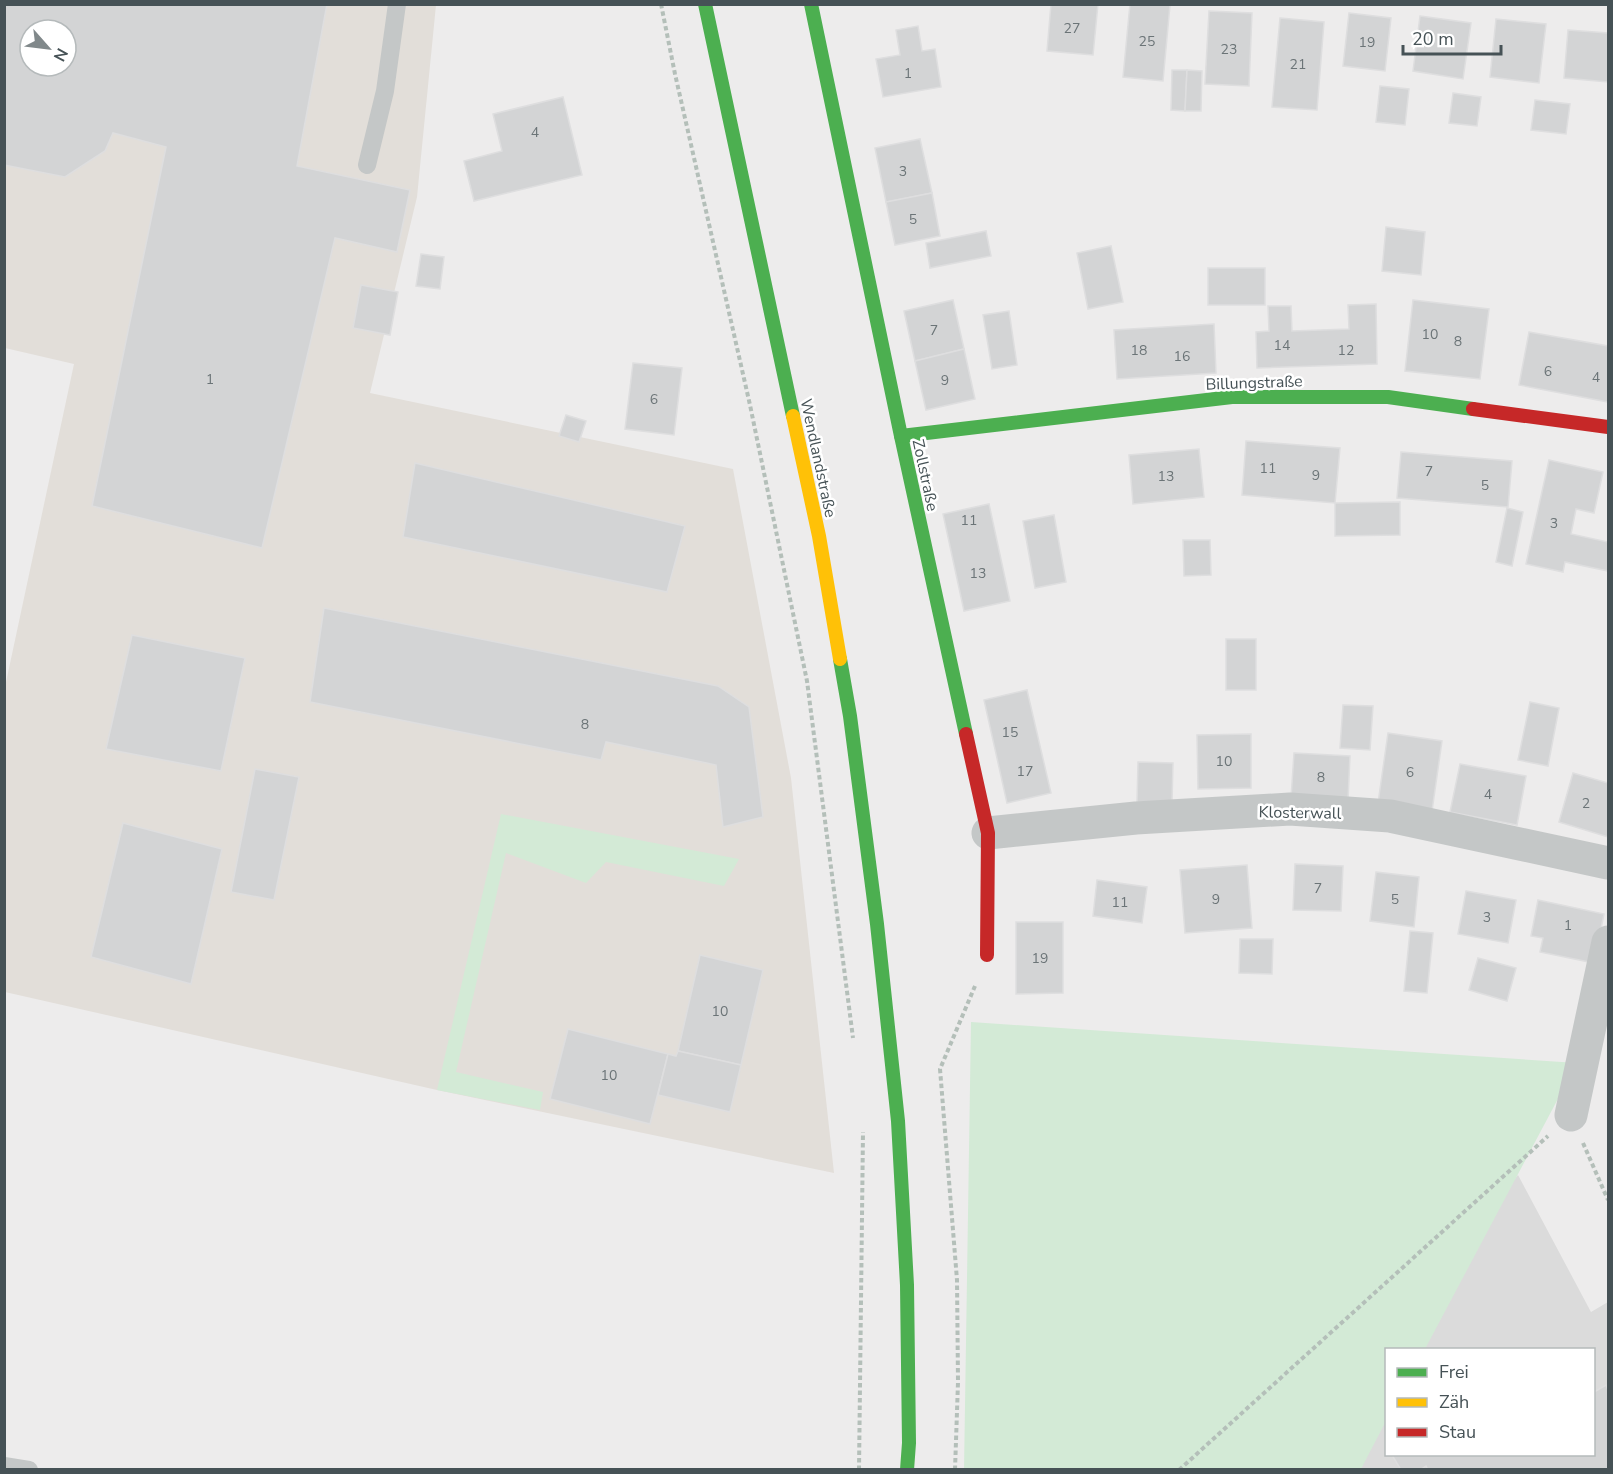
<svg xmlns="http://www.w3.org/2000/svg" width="1613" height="1474" font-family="'Nunito Sans',sans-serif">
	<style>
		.commercial { fill: #e2ded9; fill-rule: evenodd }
		.education { fill: #dbdbdb; fill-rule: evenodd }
		.green { fill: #d3ead6 }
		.building { fill: #d3d4d5; stroke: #dededf; stroke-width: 1.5; fill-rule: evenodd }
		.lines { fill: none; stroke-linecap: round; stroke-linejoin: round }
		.path { stroke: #b4bfb9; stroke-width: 4; stroke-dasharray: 4.5 3; stroke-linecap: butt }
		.lane { stroke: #c4c7c7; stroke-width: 18 }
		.street { stroke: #c4c7c7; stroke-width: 33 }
		.fast { stroke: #4caf50; stroke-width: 14 }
		.slow { stroke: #ffc107; stroke-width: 14 }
		.jam { stroke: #c62828; stroke-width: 14 }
		.labels { text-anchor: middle; stroke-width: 5; stroke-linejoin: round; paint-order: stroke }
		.number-label { font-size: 14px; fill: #6b7477 }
		.street-label { font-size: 16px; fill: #465256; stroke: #fff }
	</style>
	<rect width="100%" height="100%" fill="#edecec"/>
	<path class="commercial" d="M5,5H436L417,197L370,393L733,469L791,778L834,1173L437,1090L5,992V687L74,364L5,348ZM30,30H66V66H30Z"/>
	<path class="education" d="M1518,1175L1591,1312L1608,1302V1469L1288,1470L1391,1322ZM1386,1350H1594V1454H1386Z"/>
	<g class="green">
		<polygon points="501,814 739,859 724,886 606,862 586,883 506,853 456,1072 543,1092 540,1110 437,1090"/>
		<polygon points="971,1022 1577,1063 1425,1349 1386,1350 1386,1421 1361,1469 964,1470"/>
	</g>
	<g class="building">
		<path d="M4,4H327L297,166L410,190L397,252L335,238L262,548L92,506L166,147L113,133L105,151L65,177L4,165ZM30,30H66V66H30Z"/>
		<polygon points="1051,4 1098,4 1093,55 1047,51"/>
		<polygon points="1130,4 1170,5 1163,81 1123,77"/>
		<polygon points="1209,11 1252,13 1249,86 1205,84"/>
		<polygon points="1349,13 1391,18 1385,71 1343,66"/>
		<polygon points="1420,16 1471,23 1463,79 1413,71"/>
		<polygon points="1280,18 1324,22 1317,110 1272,107"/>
		<polygon points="1496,19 1546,24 1539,83 1490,77"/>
		<polygon points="918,26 922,51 935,49 941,87 883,97 876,59 900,55 896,30"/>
		<polygon points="1568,30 1608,33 1608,82 1564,78"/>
		<polygon points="1172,70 1187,70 1185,111 1171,110"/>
		<polygon points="1187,70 1202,71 1201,111 1185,111"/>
		<polygon points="1380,86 1409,89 1405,125 1376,122"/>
		<polygon points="1453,93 1481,97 1477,126 1449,123"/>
		<polygon points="563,97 582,175 474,201 464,161 502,151 493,114"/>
		<polygon points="1535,100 1570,104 1566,134 1531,130"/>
		<polygon points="920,139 932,193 886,202 875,148"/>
		<polygon points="932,193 940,236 895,245 886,202"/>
		<polygon points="1386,227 1425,232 1421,275 1382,271"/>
		<polygon points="986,231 991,256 930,268 926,243"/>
		<polygon points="1111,246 1123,302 1088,309 1077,253"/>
		<polygon points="421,254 444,257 440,289 416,286"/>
		<rect x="1208" y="268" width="57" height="37"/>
		<polygon points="361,285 398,292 390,335 353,328"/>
		<polygon points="953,300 964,349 915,361 904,311"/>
		<polygon points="1413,300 1489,309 1480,379 1405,371"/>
		<polygon points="1376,304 1377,364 1257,368 1256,332 1269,331 1268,306 1291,306 1292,331 1349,329 1348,305"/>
		<polygon points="1009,311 1017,365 992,369 983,315"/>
		<polygon points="1214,324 1216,373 1117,379 1114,330"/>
		<polygon points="1529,332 1608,346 1608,402 1519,385"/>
		<polygon points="964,349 975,399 926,410 915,361"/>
		<polygon points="633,363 682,368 674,435 625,429"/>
		<polygon points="566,415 586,421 579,442 559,436"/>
		<polygon points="1246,441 1340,448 1335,503 1242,495"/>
		<polygon points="1199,449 1204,497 1133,504 1129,455"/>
		<polygon points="1401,452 1512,461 1508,507 1397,498"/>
		<polygon points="1549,460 1603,472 1594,513 1576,509 1571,534 1608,542 1608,571 1565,562 1563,572 1526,564"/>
		<polygon points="415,463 685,526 667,592 403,537"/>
		<polygon points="1400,502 1400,535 1335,536 1335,503"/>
		<polygon points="989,504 1010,601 964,611 943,514"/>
		<polygon points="1507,508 1523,512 1512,566 1496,562"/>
		<polygon points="1054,515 1066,582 1035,588 1023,521"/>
		<polygon points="1183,540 1210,540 1211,575 1184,576"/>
		<polygon points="324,608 718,686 749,707 763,817 723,827 716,765 606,742 601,760 310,702"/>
		<polygon points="132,635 245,658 221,771 106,749"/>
		<rect x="1226" y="639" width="30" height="51"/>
		<polygon points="1027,690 1051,793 1007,803 984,700"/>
		<polygon points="1530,702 1559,708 1548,766 1518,760"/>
		<polygon points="1343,705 1373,706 1370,750 1340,748"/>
		<polygon points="1388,733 1442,741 1432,811 1378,803"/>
		<polygon points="1251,734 1251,788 1198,789 1197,735"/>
		<polygon points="1294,753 1350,756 1348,800 1291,798"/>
		<polygon points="1138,762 1173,763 1172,803 1137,802"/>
		<polygon points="1460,764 1526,776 1517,825 1450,812"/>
		<polygon points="255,769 299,777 274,900 231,892"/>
		<polygon points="1573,773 1608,783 1608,837 1559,822"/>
		<polygon points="123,823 222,849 191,984 91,957"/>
		<polygon points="1295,864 1343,866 1341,911 1293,910"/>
		<polygon points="1247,865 1252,928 1185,933 1180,870"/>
		<polygon points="1376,872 1419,877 1414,927 1370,921"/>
		<polygon points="1097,880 1147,887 1142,923 1093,916"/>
		<polygon points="1466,891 1516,900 1508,943 1458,934"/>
		<polygon points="1538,900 1604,914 1594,963 1540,952 1543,938 1531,936"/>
		<polygon points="1016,922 1063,922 1063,993 1016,994"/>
		<polygon points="1410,931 1433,933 1427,993 1404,991"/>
		<polygon points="1240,939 1273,939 1272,974 1239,973"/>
		<polygon points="700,955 763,970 741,1065 678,1051"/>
		<polygon points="1478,958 1516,968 1507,1001 1469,990"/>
		<polygon points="568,1029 668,1054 650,1124 550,1099"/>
		<polygon points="678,1051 741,1065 730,1112 658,1095 668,1054 676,1056"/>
		<polygon points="1606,1385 1608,1390 1608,1470 1428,1470 1426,1466 1420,1470 1401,1470 1392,1455 1594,1454 1594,1392"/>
	</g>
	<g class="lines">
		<g class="path">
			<polyline points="661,4 675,74 750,405 807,681 853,1038"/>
			<polyline points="1583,1143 1608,1200"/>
			<polyline points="859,1470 863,1132"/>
			<polyline points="955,1470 958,1382 957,1280 940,1069 975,986"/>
			<polyline points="1179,1470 1548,1136"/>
		</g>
		<g class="lane">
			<polyline points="367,165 385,91 397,4"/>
			<polyline points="4,1466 29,1470"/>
		</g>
		<g class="street">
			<polyline points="988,833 1136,818 1290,809 1390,816 1608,863"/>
			<polyline points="1571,1115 1608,942"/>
		</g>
		<g class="fast">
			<polyline points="705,4 793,416"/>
			<polyline points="811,4 901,436 966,734"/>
			<polyline points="901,436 1232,397 1388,397 1473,409"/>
			<polyline points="840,659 850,716 877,924 898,1121 907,1285 909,1443 907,1470"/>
		</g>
		<polyline class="slow" points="793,416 819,536 840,659"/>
		<g class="jam">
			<polyline points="1473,409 1608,427"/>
			<polyline points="966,734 988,833 987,955"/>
		</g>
	</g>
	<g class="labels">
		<g class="number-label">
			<text x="1072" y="33">27</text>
			<text x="1147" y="46">25</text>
			<text x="1367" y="47">19</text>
			<text x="1229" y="54">23</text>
			<text x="1298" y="69">21</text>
			<text x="908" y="78">1</text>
			<text x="535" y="137">4</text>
			<text x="903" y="176">3</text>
			<text x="913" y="224">5</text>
			<text x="934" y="335">7</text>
			<text x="1430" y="339">10</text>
			<text x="1458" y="346">8</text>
			<text x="1282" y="350">14</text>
			<text x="1139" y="355">18</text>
			<text x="1346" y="355">12</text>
			<text x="1182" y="361">16</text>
			<text x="1548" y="376">6</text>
			<text x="1596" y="382">4</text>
			<text x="210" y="384">1</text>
			<text x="945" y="385">9</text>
			<text x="654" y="404">6</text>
			<text x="1268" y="473">11</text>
			<text x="1429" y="476">7</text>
			<text x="1316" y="480">9</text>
			<text x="1166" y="481">13</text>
			<text x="1485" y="490">5</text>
			<text x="969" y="525">11</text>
			<text x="1554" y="528">3</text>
			<text x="978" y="578">13</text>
			<text x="585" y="729">8</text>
			<text x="1010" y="737">15</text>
			<text x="1224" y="766">10</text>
			<text x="1025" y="776">17</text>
			<text x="1410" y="777">6</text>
			<text x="1321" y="782">8</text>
			<text x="1488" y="799">4</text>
			<text x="1586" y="808">2</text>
			<text x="1318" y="893">7</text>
			<text x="1216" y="904">9</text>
			<text x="1395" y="904">5</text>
			<text x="1120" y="907">11</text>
			<text x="1487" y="922">3</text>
			<text x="1568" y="930">1</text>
			<text x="1040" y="963">19</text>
			<text x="720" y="1016">10</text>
			<text x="609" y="1080">10</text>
		</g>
		<g class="street-label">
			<text transform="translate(1254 382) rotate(-2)" y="6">Billungstraße</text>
			<text transform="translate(819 458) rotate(78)" y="6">Wendlandstraße</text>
			<text transform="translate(926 475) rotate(78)" y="6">Zollstraße</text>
			<text transform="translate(1300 812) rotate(1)" y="6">Klosterwall</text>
		</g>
	</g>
	<rect width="1613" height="1474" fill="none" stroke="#465256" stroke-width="12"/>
	<rect x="1385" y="1348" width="210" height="108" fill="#ffffff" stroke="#b5babb" stroke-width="1.5"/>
	<rect x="1397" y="1368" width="30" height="9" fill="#4caf50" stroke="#b5babb" stroke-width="1.5"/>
	<text x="1439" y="1378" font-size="18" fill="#465256">Frei</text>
	<rect x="1397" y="1398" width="30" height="9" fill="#ffc107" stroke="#b5babb" stroke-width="1.5"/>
	<text x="1439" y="1408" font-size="18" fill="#465256">Zäh</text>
	<rect x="1397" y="1428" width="30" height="9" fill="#c62828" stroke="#b5babb" stroke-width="1.5"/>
	<text x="1439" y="1438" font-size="18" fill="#465256">Stau</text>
	<g transform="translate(48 48) rotate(118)"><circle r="28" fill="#ffffff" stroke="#b5babb" stroke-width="1.5"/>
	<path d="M0-4.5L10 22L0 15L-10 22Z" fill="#80888a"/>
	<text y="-9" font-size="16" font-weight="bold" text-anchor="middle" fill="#465256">N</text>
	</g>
	<path d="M1403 45v9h98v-9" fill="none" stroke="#465256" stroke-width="3"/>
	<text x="1412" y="45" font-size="18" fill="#465256" stroke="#ffffff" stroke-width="4.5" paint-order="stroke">20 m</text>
</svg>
